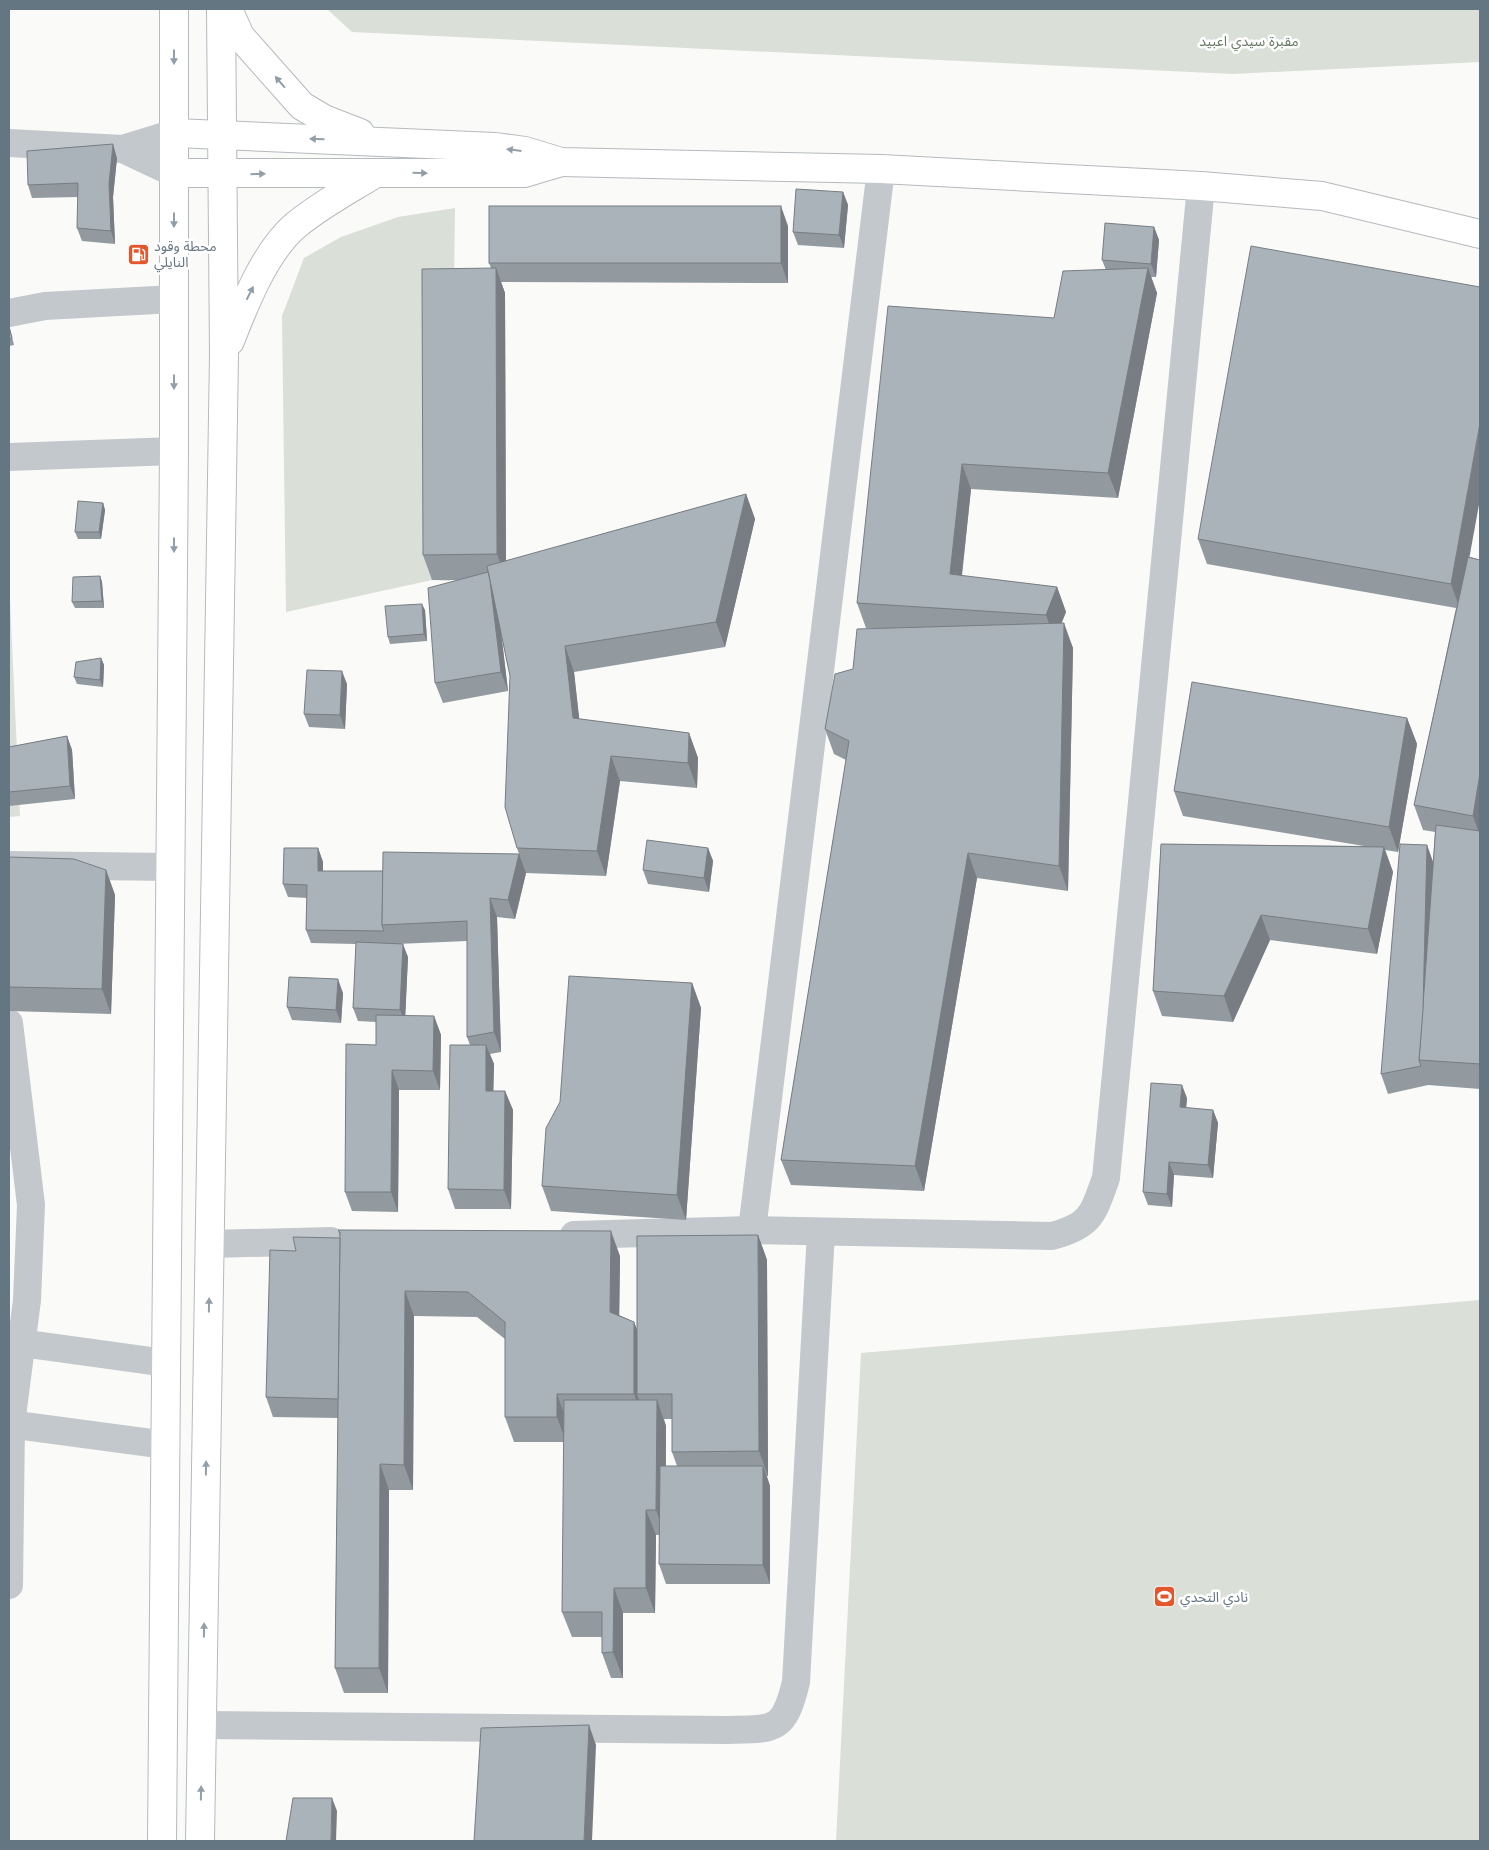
<svg xmlns="http://www.w3.org/2000/svg" width="1489" height="1850" font-family="'PT Sans','Noto Sans Arabic',sans-serif">
	<style>
		.green { fill: #dadfd7 }
		.lines { fill: none; stroke-linecap: round; stroke-linejoin: round }
		.major-casing { stroke: #b5babe; stroke-width: 30 }
		.minor { stroke: #c3c8cc; stroke-width: 28 }
		.major { stroke: #fff; stroke-width: 28 }
		.wall { fill: #929a9f; fill-rule: evenodd }
		.shaded-wall { fill: #777d82 }
		.building { fill: #aab3b9; stroke: #777d82 }
		.oneway { fill: #939fa8 }
		.labels { text-anchor: middle; stroke-width: 5; stroke-linejoin: round; paint-order: stroke }
		.park-label { font-size: 14px; fill: #687a64; stroke: #fff }
		.poi-label { font-size: 14px; fill: #657683; stroke: #fff; text-anchor: start }
	</style>
	<rect width="100%" height="100%" fill="#fafaf8"/>
	<g class="green">
		<polygon points="327,9 1480,9 1480,62 1233,74 352,32"/>
		<polygon points="455,208 450,581 432,580 286,612 282,316 304,258 341,237 398,217"/>
		<polygon points="9,579 20,816 9,817"/>
		<polygon points="1480,1300 1480,1841 836,1841 861,1353"/>
	</g>
	<g class="lines">
		<defs>
			<g id="major">
				<polyline points="228,9 240,36 302,106 324,119 360,133"/>
				<polyline points="175,133 495,147 525,151 561,162 881,169 1201,186 1322,196 1480,234"/>
				<polyline points="174,173 524,173 561,162"/>
				<path d="M230,341C244,305 265,251 296,225C320,205 350,189 376,173"/>
				<polyline points="162,1841 174,451 174,9"/>
				<polyline points="200,1841 224,354 221,9"/>
			</g>
		</defs>
		<use href="#major" class="major-casing"/>
		<g class="minor">
			<polyline points="9,143 123,149 175,133"/>
			<polyline points="123,149 174,173"/>
			<polyline points="9,313 45,306 174,299"/>
			<polyline points="9,457 174,451"/>
			<polyline points="9,865 171,867"/>
			<polyline points="9,1023 31,1205 27,1300 11,1424 9,1585"/>
			<polyline points="752,1230 881,169"/>
			<path d="M574,1235L752,1230L1052,1236C1091,1226 1093,1214 1106,1178L1201,186"/>
			<polyline points="210,1244 331,1241"/>
			<polyline points="21,1343 166,1363"/>
			<polyline points="9,1424 166,1445"/>
			<path d="M202,1725L727,1730C775,1729 784,1732 796,1682L821,1232"/>
		</g>
		<use href="#major" class="major"/>
	</g>
	<g class="wall">
		<polygon points="117,158 113,197 115,244 82,241 77,228 78,197 32,198 28,185"/>
		<polygon points="843,192 848,205 844,248 798,245 793,232"/>
		<polygon points="788,226 788,283 501,282 505,293 506,561 746,494 755,519 725,647 574,672 579,719 689,733 698,758 697,788 620,781 606,876 526,873 515,919 497,917 501,1052 490,1054 494,1064 493,1091 505,1091 513,1110 511,1209 455,1209 448,1189 470,1045 467,1037 467,941 397,944 408,957 405,1016 434,1016 441,1035 440,1090 399,1090 398,1212 352,1211 345,1192 376,1045 376,1022 358,1021 353,1008 356,944 311,943 306,930 307,898 288,897 283,884 318,848 323,862 323,871 383,871 519,854 517,848 510,676 501,631 508,691 443,703 435,683 459,580 432,580 423,555 491,268 489,263"/>
		<polygon points="1154,227 1159,240 1156,277 1151,277 1157,293 1118,498 971,489 962,576 1057,587 1066,612 1061,623 1073,648 1068,891 977,878 924,1191 791,1185 781,1160 846,760 834,754 825,729 853,669 879,628 866,628 857,603 1054,318 1106,270 1102,260"/>
		<polygon points="9,324 14,345 9,346"/>
		<polygon points="103,503 105,510 101,539 78,539 75,532"/>
		<polygon points="1198,539 1470,557 1480,560 1480,1089 1428,1085 1388,1094 1381,1074 1427,845 1433,862 1435,832 1423,830 1414,805 1456,608 1207,564"/>
		<polygon points="100,576 102,582 104,608 75,608 72,602"/>
		<polygon points="425,610 427,641 390,644 388,637"/>
		<polygon points="101,658 104,665 103,687 77,684 74,677"/>
		<polygon points="347,684 345,729 309,727 304,714"/>
		<polygon points="1407,718 1417,744 1398,852 1385,850 1393,872 1377,954 1270,940 1233,1022 1162,1016 1153,991 1161,844 1364,846 1183,816 1174,791"/>
		<polygon points="67,736 72,750 75,799 9,806 9,747"/>
		<polygon points="708,848 713,861 709,892 648,884 643,870"/>
		<polygon points="9,857 106,870 115,895 111,1014 9,1011"/>
		<polygon points="692,983 701,1008 686,1220 551,1211 542,1186"/>
		<polygon points="343,993 341,1023 292,1020 287,1007"/>
		<polygon points="1187,1098 1186,1108 1213,1110 1218,1123 1213,1178 1174,1175 1172,1207 1148,1205 1143,1192"/>
		<path d="M338,1230L620,1256L619,1315L634,1322L637,1329L758,1235L767,1260L768,1476H767L770,1486V1584H666L659,1564L660,1535H656L655,1613H623V1678H611L602,1653V1637H572L562,1612L564,1442H514L505,1417V1339L477,1317L414,1316L413,1490H389L388,1693H344L335,1668L338,1418L273,1417L266,1397L296,1251L340,1238ZM664,1419H672V1452L677,1466H666V1426Z"/>
	</g>
	<g class="shaded-wall">
		<polygon points="113,144 117,158 113,197 115,244 111,231 109,184"/>
		<polygon points="843,192 848,205 844,248 839,235"/>
		<polygon points="781,206 788,226 788,283 781,263"/>
		<polygon points="1154,227 1159,240 1156,277 1151,264"/>
		<polygon points="496,268 505,293 506,579 497,554"/>
		<polygon points="1148,268 1157,293 1118,498 1108,473"/>
		<polygon points="1480,423 1480,499 1460,609 1451,584"/>
		<polygon points="962,464 971,489 959,600 950,574"/>
		<polygon points="746,494 755,519 725,647 716,622"/>
		<polygon points="103,503 105,510 101,539 99,532"/>
		<polygon points="489,572 496,591 508,691 501,672"/>
		<polygon points="100,576 102,582 104,608 102,601"/>
		<polygon points="1057,587 1066,612 1055,640 1046,615"/>
		<polygon points="422,604 425,610 427,641 424,634"/>
		<polygon points="1064,623 1073,648 1068,891 1059,866"/>
		<polygon points="565,646 574,672 582,743 573,718"/>
		<polygon points="101,658 104,665 103,687 100,680"/>
		<polygon points="342,671 347,684 345,729 340,715"/>
		<polygon points="1407,718 1417,744 1398,852 1389,827"/>
		<polygon points="689,733 698,758 697,788 688,763"/>
		<polygon points="67,736 72,750 75,799 70,786"/>
		<polygon points="611,756 620,781 606,876 597,851"/>
		<polygon points="1480,773 1480,836 1473,816"/>
		<polygon points="1427,845 1434,865 1421,1060"/>
		<polygon points="1384,847 1393,872 1377,954 1368,929"/>
		<polygon points="318,848 323,862 323,884 318,871"/>
		<polygon points="708,848 713,861 709,892 704,878"/>
		<polygon points="968,853 977,878 924,1191 915,1166"/>
		<polygon points="519,854 526,873 515,919 508,900"/>
		<polygon points="106,870 115,895 111,1014 102,989"/>
		<polygon points="490,898 497,917 501,1052 494,1032"/>
		<polygon points="1261,915 1270,940 1233,1022 1224,996"/>
		<polygon points="403,944 408,957 405,1023 400,1010"/>
		<polygon points="338,979 343,993 341,1023 336,1010"/>
		<polygon points="692,983 701,1008 686,1220 677,1195"/>
		<polygon points="434,1016 441,1035 440,1090 433,1071"/>
		<polygon points="486,1045 494,1064 493,1110 486,1091"/>
		<polygon points="392,1070 399,1090 398,1212 391,1192"/>
		<polygon points="1182,1085 1187,1098 1185,1121 1180,1107"/>
		<polygon points="505,1091 513,1110 511,1209 504,1190"/>
		<polygon points="1213,1110 1218,1123 1213,1178 1208,1165"/>
		<polygon points="1169,1162 1174,1175 1172,1207 1167,1194"/>
		<polygon points="611,1231 620,1256 619,1337 610,1312"/>
		<polygon points="758,1235 767,1260 768,1476 759,1451"/>
		<polygon points="405,1291 414,1316 413,1490 404,1465"/>
		<polygon points="634,1322 643,1347 637,1394 643,1410 643,1419 634,1394"/>
		<polygon points="557,1394 566,1419 566,1442 557,1417"/>
		<polygon points="657,1400 666,1426 665,1535 656,1510"/>
		<polygon points="380,1464 389,1490 388,1693 379,1668"/>
		<polygon points="763,1466 770,1486 770,1584 763,1565"/>
		<polygon points="646,1510 656,1535 655,1613 646,1588"/>
		<polygon points="614,1588 623,1613 623,1678 613,1652"/>
		<polygon points="589,1725 596,1745 592,1841 584,1841"/>
		<polygon points="332,1798 337,1811 336,1841 331,1841"/>
	</g>
	<g class="building">
		<polygon points="113,144 109,184 111,231 77,228 78,183 28,185 27,151"/>
		<polygon points="796,189 843,192 839,235 793,232"/>
		<rect x="489" y="206" width="292" height="57"/>
		<polygon points="1105,223 1154,227 1151,264 1102,260"/>
		<polygon points="1251,246 1480,287 1480,423 1451,584 1198,539"/>
		<polygon points="496,268 497,554 423,555 422,269"/>
		<polygon points="1148,268 1108,473 962,464 950,574 1057,587 1046,615 857,603 888,306 1054,318 1063,271"/>
		<polygon points="9,327 12,338 9,339"/>
		<polygon points="746,494 716,622 565,646 573,718 689,733 688,763 611,756 597,851 517,848 505,807 510,676 487,566"/>
		<polygon points="78,501 103,503 99,532 75,532"/>
		<polygon points="1468,557 1480,560 1480,773 1473,816 1414,805"/>
		<polygon points="488,572 490,581 501,672 435,683 428,588"/>
		<polygon points="100,576 102,601 72,602 73,577"/>
		<polygon points="422,604 424,634 388,637 385,606"/>
		<polygon points="1064,623 1059,866 968,853 915,1166 781,1160 849,741 825,729 835,674 853,669 857,629"/>
		<polygon points="101,658 100,680 74,677 76,662"/>
		<polygon points="307,670 342,671 340,715 304,714"/>
		<polygon points="1192,682 1407,718 1389,827 1174,791"/>
		<polygon points="67,736 70,786 9,792 9,747"/>
		<polygon points="1436,825 1480,831 1480,1064 1419,1060"/>
		<polygon points="647,840 708,848 704,878 643,870"/>
		<polygon points="1161,844 1384,847 1368,929 1261,915 1224,996 1153,991"/>
		<polygon points="1400,844 1427,845 1423,1010 1419,1060 1421,1066 1381,1074"/>
		<polygon points="284,848 318,848 318,871 383,871 382,925 384,931 306,930 307,885 283,884"/>
		<polygon points="383,852 519,854 508,900 490,898 494,1032 467,1037 467,921 382,925"/>
		<polygon points="9,857 74,859 106,870 102,989 9,987"/>
		<polygon points="356,942 403,944 400,1010 353,1008"/>
		<polygon points="569,976 692,983 677,1195 542,1186 546,1128 560,1102"/>
		<polygon points="289,977 338,979 336,1010 287,1007"/>
		<polygon points="376,1015 434,1016 433,1071 392,1070 391,1192 345,1192 346,1044 376,1045"/>
		<polygon points="450,1045 486,1045 486,1091 505,1091 504,1190 448,1189"/>
		<polygon points="1151,1083 1182,1085 1180,1107 1213,1110 1208,1165 1169,1162 1167,1194 1143,1192"/>
		<polygon points="338,1230 611,1231 610,1312 634,1322 634,1394 557,1394 557,1417 505,1417 505,1322 468,1292 405,1291 404,1465 380,1464 379,1668 335,1668 340,1232"/>
		<polygon points="758,1235 759,1451 672,1452 672,1394 637,1394 637,1236"/>
		<polygon points="293,1237 340,1238 338,1399 266,1397 270,1250 296,1251"/>
		<polygon points="564,1400 657,1400 656,1510 646,1510 646,1588 614,1588 613,1652 602,1653 602,1612 562,1612"/>
		<polygon points="660,1466 763,1466 763,1565 659,1564"/>
		<polygon points="589,1725 584,1841 474,1841 481,1728"/>
		<polygon points="293,1798 332,1798 331,1841 286,1841"/>
	</g>
	<defs><path id="oneway-solid" d="M-6-.8H1V-3.2L6.5 0L1 3.2V.8H-6Z" transform="scale(1.25)"/></defs>
	<g class="oneway">
		<use href="#oneway-solid" transform="translate(174 57) rotate(90)"/>
		<use href="#oneway-solid" transform="translate(280 82) rotate(-131)"/>
		<use href="#oneway-solid" transform="translate(317 139) rotate(-178)"/>
		<use href="#oneway-solid" transform="translate(514 150) rotate(-173)"/>
		<use href="#oneway-solid" transform="translate(420 173) rotate(1)"/>
		<use href="#oneway-solid" transform="translate(258 174) rotate(-1)"/>
		<use href="#oneway-solid" transform="translate(174 220) rotate(90)"/>
		<use href="#oneway-solid" transform="translate(250 293) rotate(-63)"/>
		<use href="#oneway-solid" transform="translate(174 382) rotate(90)"/>
		<use href="#oneway-solid" transform="translate(174 545) rotate(90)"/>
		<use href="#oneway-solid" transform="translate(209 1305) rotate(-89)"/>
		<use href="#oneway-solid" transform="translate(206 1468) rotate(-89)"/>
		<use href="#oneway-solid" transform="translate(204 1630) rotate(-89)"/>
		<use href="#oneway-solid" transform="translate(201 1793) rotate(-89)"/>
	</g>
	<defs>
		<symbol id="fuel-square" viewBox="-11 -11 22 22"><rect x="-9" y="-9" width="18" height="18" rx="4" fill="#e4572e" stroke="#fff"/><path d="M-5.5-6h7V0h2V4h1.3V-2.5L3-4.5l.8-.8L6-3V5H2.5V1h-1V6h-7ZM-4.2-4.7v3.2H.2V-4.7Z" fill="#fff"/></symbol>
		<symbol id="stadium-square" viewBox="-11 -11 22 22"><rect x="-9" y="-9" width="18" height="18" rx="4" fill="#e4572e" stroke="#fff"/><path d="M0-5a6.5 5 0 1 0 0 10a6.5 5 0 1 0 0-10ZM-3.5-1.8h7v3.6h-7Z" fill="#fff"/></symbol>
	</defs>
	<g fill-rule="evenodd">
		<use href="#fuel-square" x="126" y="242" width="25" height="25"/>
		<use href="#stadium-square" x="1152" y="1584" width="25" height="25"/>
	</g>
	<g class="labels">
		<g class="park-label">
			<text x="1249" y="46">مقبرة سيدي اعبيد</text>
		</g>
		<g class="poi-label">
			<text x="154" y="251">محطة وقود<tspan x="154" dy="16">النايلي</tspan></text>
			<text x="1180" y="1602">نادي التحدي</text>
		</g>
	</g>
	<rect width="1489" height="1850" fill="none" stroke="#657683" stroke-width="20"/>
</svg>
